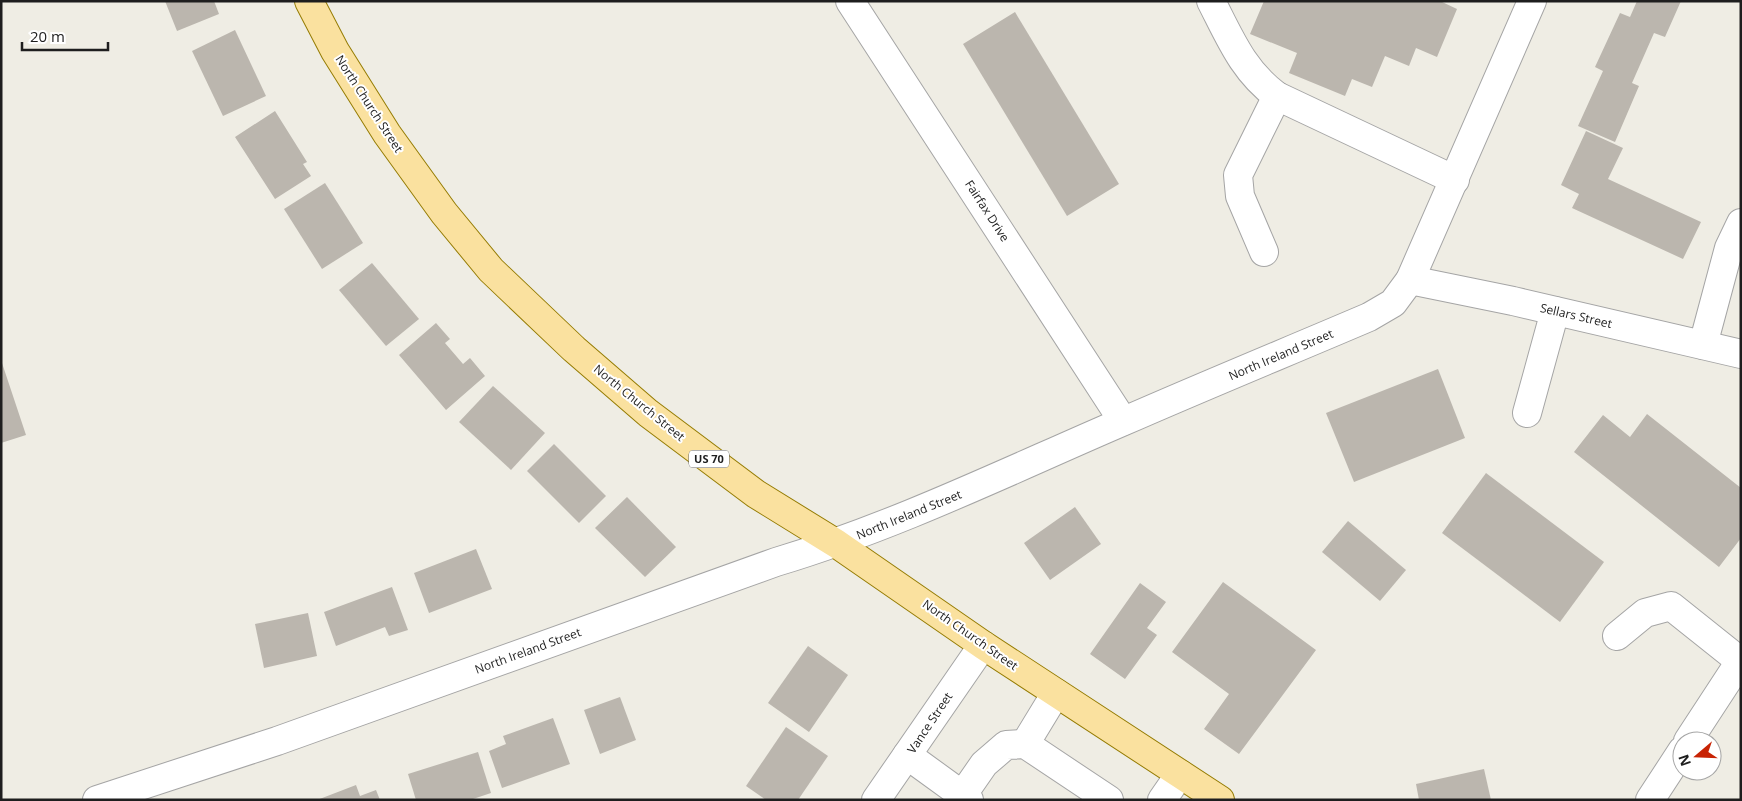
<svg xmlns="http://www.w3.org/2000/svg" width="1742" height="801" font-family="'Open Sans',sans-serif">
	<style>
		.building { fill: #bbb6ae }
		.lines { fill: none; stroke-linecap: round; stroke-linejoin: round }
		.minor-casing { stroke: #a5a5a5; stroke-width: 30 }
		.major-casing { stroke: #957c03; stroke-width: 30 }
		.minor { stroke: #fff; stroke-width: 28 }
		.major { stroke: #fae19f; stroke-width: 28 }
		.labels { text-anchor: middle; stroke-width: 4; stroke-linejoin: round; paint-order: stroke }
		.shield { fill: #fff; stroke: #626262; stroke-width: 1 }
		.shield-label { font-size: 11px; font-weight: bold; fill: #1e1e1e }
		.street-label { font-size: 12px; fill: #1e1e1e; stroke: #fff }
	</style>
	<rect width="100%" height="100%" fill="#efede4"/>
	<g class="building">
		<polygon points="165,1 214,1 219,14 177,31"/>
		<polygon points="1264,1 1440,1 1457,9 1437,57 1416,48 1409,66 1385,56 1372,87 1352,79 1345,96 1289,73 1297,53 1250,34"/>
		<polygon points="1637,1 1681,1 1665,37 1654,33 1632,83 1639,86 1615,142 1578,126 1603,71 1595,67 1620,13 1630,17"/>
		<polygon points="1015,12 1119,184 1067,216 963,44"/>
		<polygon points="235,30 266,96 223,116 192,51"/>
		<polygon points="275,111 307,162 303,164 311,176 275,199 235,137"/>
		<polygon points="1586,131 1623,148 1608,179 1701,222 1683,259 1572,208 1579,194 1561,185"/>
		<polygon points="325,183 363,243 322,269 284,209"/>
		<polygon points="372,263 419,319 386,346 339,290"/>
		<polygon points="436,323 450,339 445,343 463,364 470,358 485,376 446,410 399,355"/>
		<polygon points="1,360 26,435 1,443"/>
		<polygon points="1438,369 1465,438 1354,482 1326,413"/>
		<polygon points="493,386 545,433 511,470 459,422"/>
		<polygon points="1647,414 1741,488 1741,538 1719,567 1574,452 1603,415 1630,437"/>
		<polygon points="554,444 606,496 579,523 527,471"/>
		<polygon points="1486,473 1604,562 1560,622 1442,533"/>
		<polygon points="627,497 676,547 645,577 595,528"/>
		<polygon points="1075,507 1101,544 1050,580 1024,543"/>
		<polygon points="1348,521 1406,570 1380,601 1322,552"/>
		<polygon points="476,549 492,589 429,613 414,573"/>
		<polygon points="1223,582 1316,650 1239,754 1204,729 1229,694 1172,652"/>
		<polygon points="1140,583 1166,602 1147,628 1157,635 1125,679 1090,654"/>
		<polygon points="392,587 408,630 389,636 385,627 336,646 324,612"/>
		<polygon points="308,613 317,656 264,668 255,624"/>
		<polygon points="808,646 848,675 809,732 768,703"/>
		<polygon points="620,697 636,740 600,754 584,710"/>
		<polygon points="553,718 570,764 502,788 489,751 506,744 503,736"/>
		<polygon points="786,727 828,756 798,800 766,800 746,786"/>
		<polygon points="478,752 491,793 470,800 416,800 408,774"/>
		<polygon points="1484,769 1491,800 1419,800 1416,784"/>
		<polygon points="356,785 360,796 376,790 380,800 317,800"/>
	</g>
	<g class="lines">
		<defs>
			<g id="minor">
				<polyline points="850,1 1123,421"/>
				<path d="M1211,1C1230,38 1243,71 1277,96L1455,180"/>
				<polyline points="1264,252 1240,196 1238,175 1277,96"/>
				<polyline points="1410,280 1513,301 1741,354"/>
				<polyline points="1703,345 1729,248 1741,223"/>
				<polyline points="1527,413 1555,311"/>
				<polyline points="1617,636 1645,613 1671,606 1740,661"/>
				<polyline points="1688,741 1741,660"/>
				<polyline points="1025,744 1056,693"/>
				<polyline points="907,755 969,800"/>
				<path d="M97,800L277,741L776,562C896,526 1008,471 1122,422C1204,386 1287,352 1369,317L1393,303L1410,280L1532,1"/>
				<polyline points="876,800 983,645"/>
				<polyline points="959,800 984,764 1006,745 1025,744 1109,800"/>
				<polyline points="1162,800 1180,774"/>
				<polyline points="1650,800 1682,751"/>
			</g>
			<polyline id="major" points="309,1 335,51 387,134 444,213 491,270 574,349 648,413 756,494 837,544 983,645 1220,800"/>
		</defs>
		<use href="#minor" class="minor-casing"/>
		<use href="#major" class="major-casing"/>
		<use href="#minor" class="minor"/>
		<use href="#major" class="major"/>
	</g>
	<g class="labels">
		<rect class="shield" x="689" y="450.5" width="40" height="17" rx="4"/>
		<g class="shield-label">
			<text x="709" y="463">US 70</text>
		</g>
		<g class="street-label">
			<text transform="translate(369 104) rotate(57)" y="4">North Church Street</text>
			<text transform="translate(987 211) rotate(57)" y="4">Fairfax Drive</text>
			<text transform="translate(1576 316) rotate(13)" y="4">Sellars Street</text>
			<text transform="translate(1281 355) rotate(-23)" y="4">North Ireland Street</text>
			<text transform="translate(639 403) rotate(39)" y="4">North Church Street</text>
			<text transform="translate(909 515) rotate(-22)" y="4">North Ireland Street</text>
			<text transform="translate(970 635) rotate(35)" y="4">North Church Street</text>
			<text transform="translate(528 651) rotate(-20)" y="4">North Ireland Street</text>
			<text transform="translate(930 723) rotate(-56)" y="4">Vance Street</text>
		</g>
	</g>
	<rect width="1742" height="801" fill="none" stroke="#1e1e1e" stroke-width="5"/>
	<g transform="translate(1697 756) rotate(251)"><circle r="24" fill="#ffffff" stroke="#a5a5a5"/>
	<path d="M0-4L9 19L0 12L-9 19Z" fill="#c82304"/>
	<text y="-8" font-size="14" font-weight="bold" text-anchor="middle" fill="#1e1e1e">N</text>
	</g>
	<path d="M22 42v8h86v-8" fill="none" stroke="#1e1e1e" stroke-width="2.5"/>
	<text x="30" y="42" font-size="15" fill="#1e1e1e" stroke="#ffffff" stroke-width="4" paint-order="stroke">20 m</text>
</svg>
